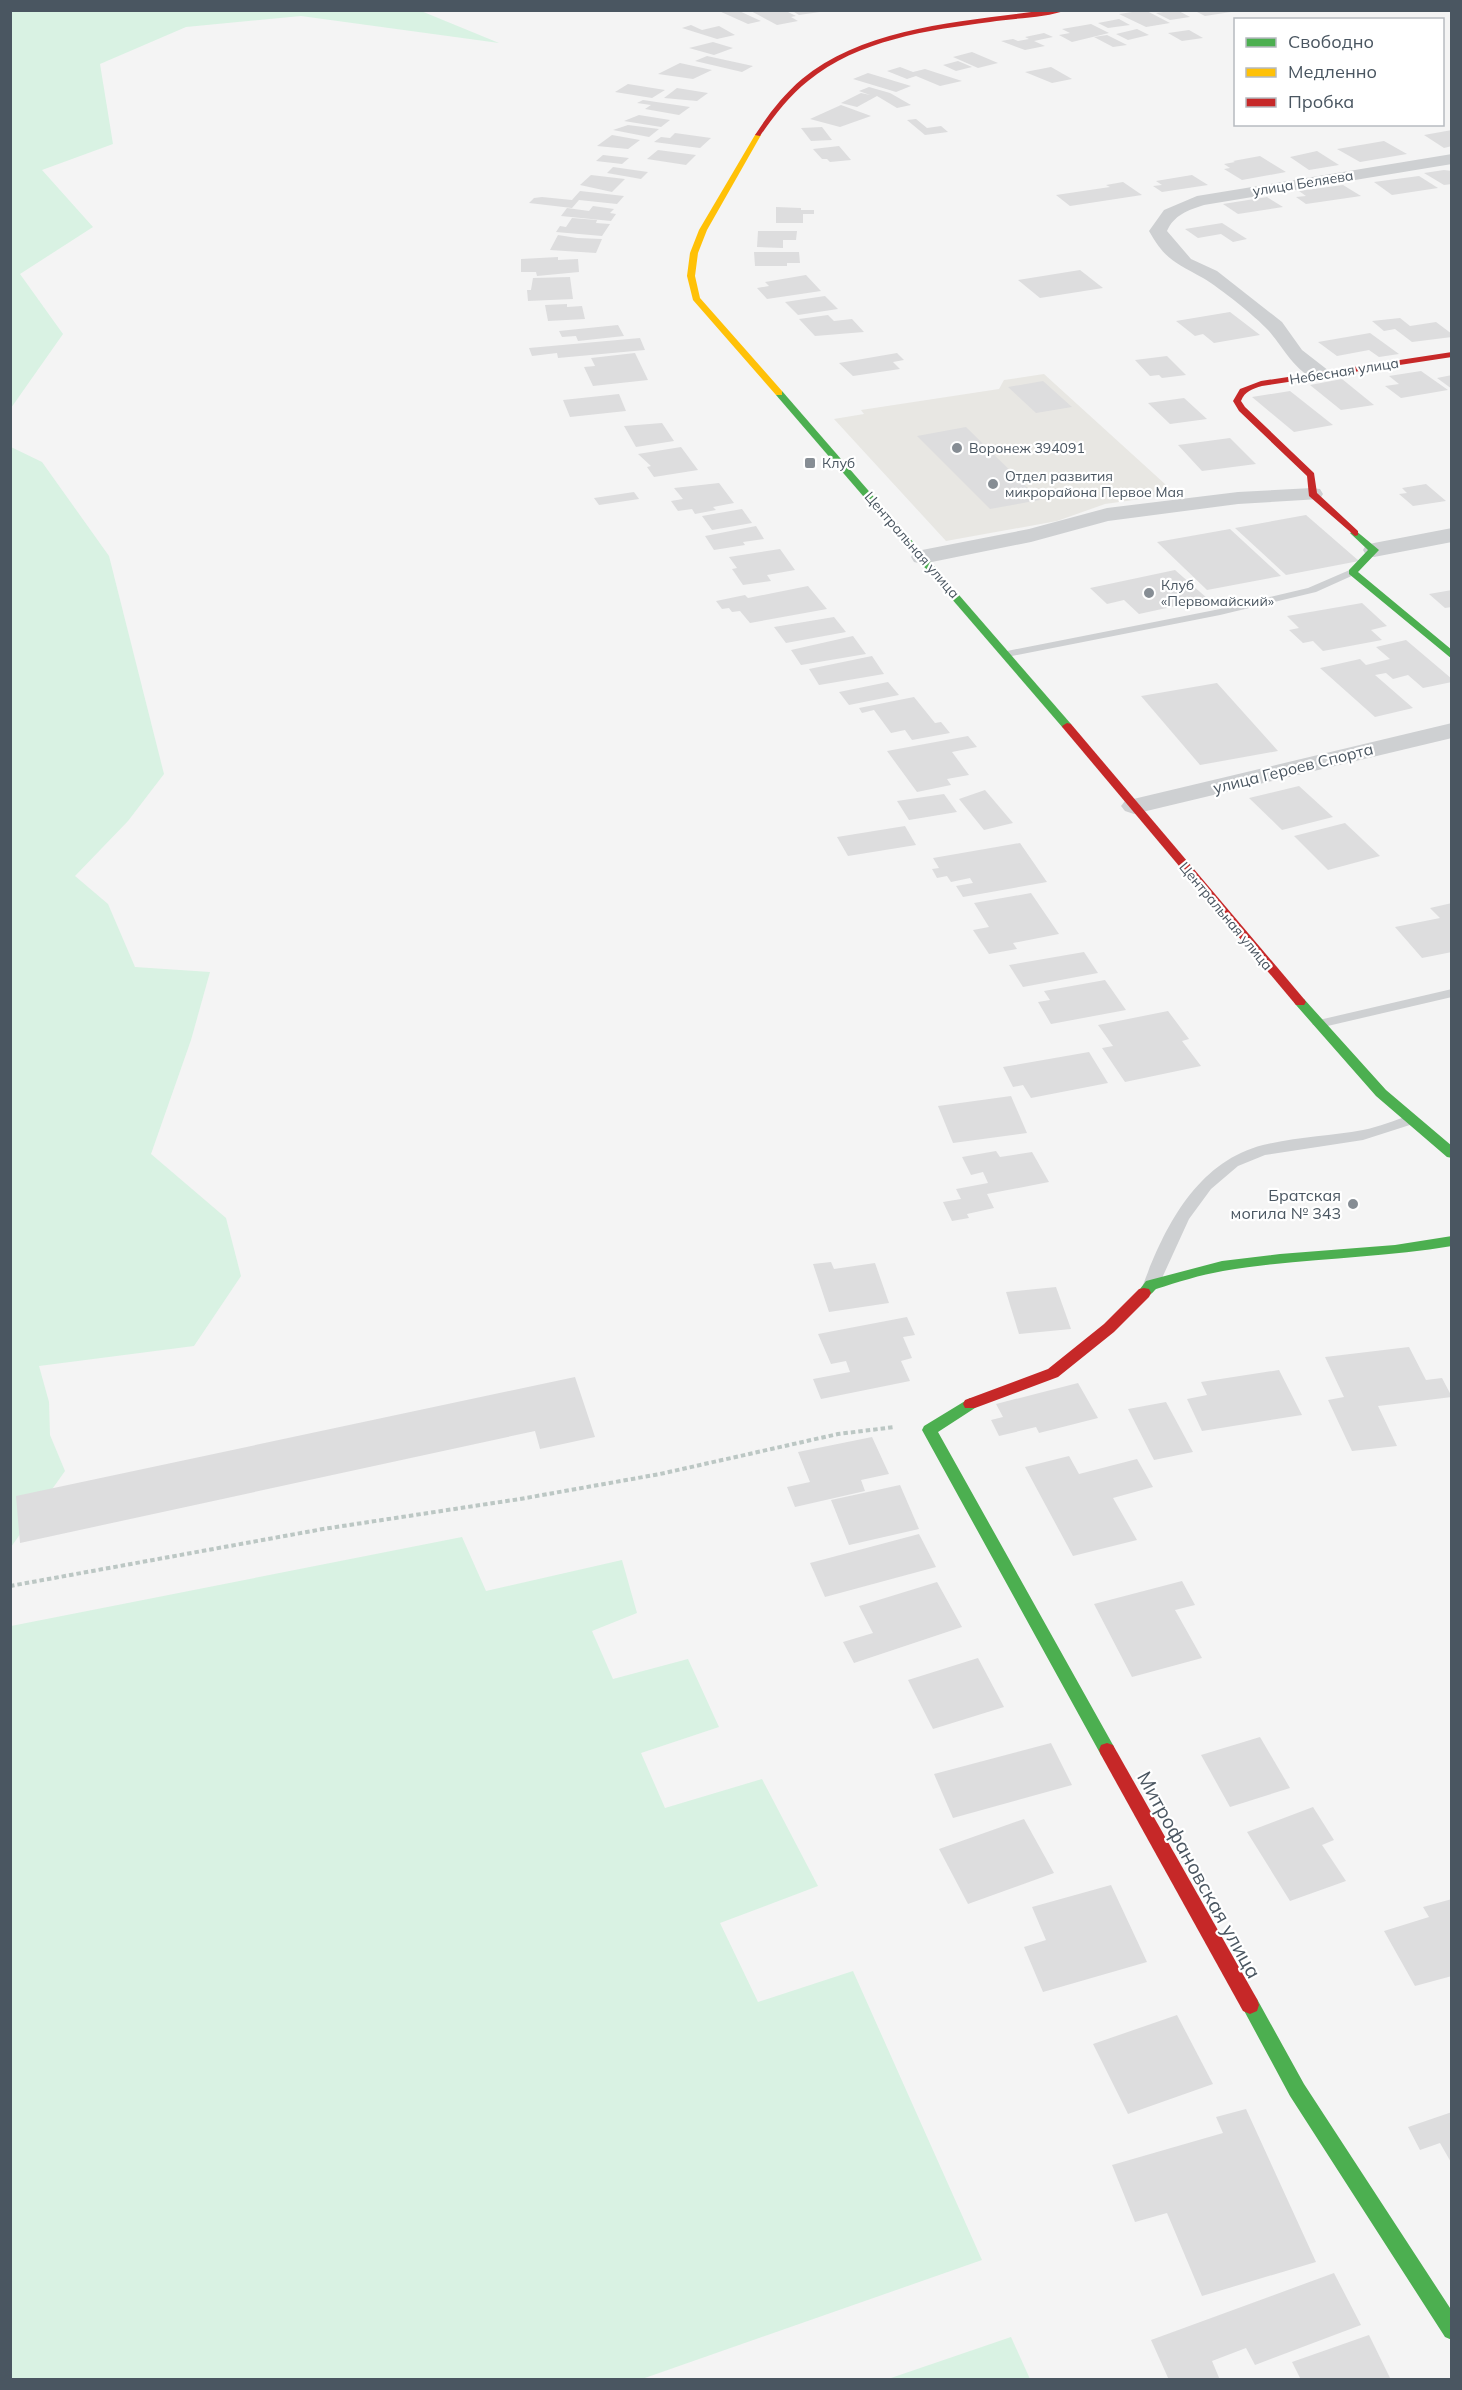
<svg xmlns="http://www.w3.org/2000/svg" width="1462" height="2390" font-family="Mulish,sans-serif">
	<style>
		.commercial { fill: #e8e7e3 }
		.green { fill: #d9f2e3 }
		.building { fill: #ddddde }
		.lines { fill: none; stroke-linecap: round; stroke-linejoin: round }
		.path { stroke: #bcc7c4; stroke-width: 4; stroke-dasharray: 4.5 3; stroke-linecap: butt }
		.lane { fill: #ced0d2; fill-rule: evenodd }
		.street { fill: #ced0d2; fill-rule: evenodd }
		.fast { fill: #4caf50; fill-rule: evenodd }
		.slow { fill: #ffc107; fill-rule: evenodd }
		.jam { fill: #c62828; fill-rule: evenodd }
		.poi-dot { fill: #868d94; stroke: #fff; stroke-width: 2 }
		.labels { text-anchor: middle; stroke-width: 4.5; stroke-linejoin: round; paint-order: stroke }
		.far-street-label { font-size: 14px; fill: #4a5661; stroke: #fff }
		.far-poi-label { font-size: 14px; fill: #4a5661; stroke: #fff; text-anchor: start }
		.street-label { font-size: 16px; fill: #4a5661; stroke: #fff }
		.poi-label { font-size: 16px; fill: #4a5661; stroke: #fff; text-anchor: end }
		.near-street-label { font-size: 20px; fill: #4a5661; stroke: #fff }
	</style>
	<rect width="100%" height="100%" fill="#f4f4f4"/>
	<polygon class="commercial" points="1044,374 1176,494 1105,504 1057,521 946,541 834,419 864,414 861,410 999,389 1004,380"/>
	<g class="green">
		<polygon points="11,10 421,11 499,43 301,16 186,27 100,64 113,144 42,170 93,227 20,274 63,334 11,408"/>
		<polygon points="11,447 42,462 109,556 164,774 128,821 75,876 108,904 135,967 210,972 191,1040 151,1154 226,1218 241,1276 194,1346 39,1366 49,1402 50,1435 65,1471 11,1547"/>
		<polygon points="462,1537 486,1591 622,1560 637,1613 592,1631 613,1679 688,1659 719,1727 641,1753 665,1808 762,1779 818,1886 720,1923 758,2002 853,1971 982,2260 642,2379 11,2379 11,1626"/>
		<polygon points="1011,2337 1030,2379 888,2379"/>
	</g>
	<g class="building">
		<polygon points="737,10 761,21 748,24 719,11"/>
		<polygon points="749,10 784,10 796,16 791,17 798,21 777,25"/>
		<polygon points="791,10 819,10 820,12 799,15"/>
		<polygon points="1145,10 1170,23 1146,27 1119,14"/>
		<polygon points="1177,10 1190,17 1170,20 1156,13"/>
		<polygon points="1193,10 1227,10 1231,12 1205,16"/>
		<polygon points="1119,19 1130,25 1108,28 1098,23"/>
		<polygon points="1091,24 1109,33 1072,42 1059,35 1070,33 1062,29"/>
		<polygon points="691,25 702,30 719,26 735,35 717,39 682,28"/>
		<polygon points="1137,29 1149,35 1128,40 1116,34"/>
		<polygon points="1189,30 1203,38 1182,41 1168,33"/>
		<polygon points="1044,33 1053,37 1034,41 1045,46 1025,50 1001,41 1013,39 1018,41 1029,39 1025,37"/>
		<polygon points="1107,35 1127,45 1113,47 1094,37"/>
		<polygon points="713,42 733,48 714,55 689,48"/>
		<polygon points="972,52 998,63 978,68 953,57"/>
		<polygon points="707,56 753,66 742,72 695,61"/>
		<polygon points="958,61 972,67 956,71 943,65"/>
		<polygon points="680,63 712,70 693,79 658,74"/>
		<polygon points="900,67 913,72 925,69 962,81 940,86 916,76 907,79 887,71"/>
		<polygon points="1051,67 1072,79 1052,83 1025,72"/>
		<polygon points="868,73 911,86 896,92 853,79"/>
		<polygon points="628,84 665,90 652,98 615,92"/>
		<polygon points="869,87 890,93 911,105 897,108 877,96 857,107 841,103 861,93 870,95 859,91"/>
		<polygon points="677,88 708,93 697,101 664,98"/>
		<polygon points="643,100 690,107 679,115 645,109 651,105 637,103"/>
		<polygon points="841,105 871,116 840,127 810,119"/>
		<polygon points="639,115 670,120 661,127 624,121"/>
		<polygon points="916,119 927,128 941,126 948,132 925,135 907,120"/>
		<polygon points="628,125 659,129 649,137 613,130"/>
		<polygon points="822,127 832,140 811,141 801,128"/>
		<polygon points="1452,130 1452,146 1444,148 1424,135"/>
		<polygon points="675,133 711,138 700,148 654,142 661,137 670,138"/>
		<polygon points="612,135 640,140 628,149 597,146"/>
		<polygon points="1384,141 1407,154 1360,162 1337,149"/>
		<polygon points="839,146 851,160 830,162 827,159 822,159 813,149"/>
		<polygon points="658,150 696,155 686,165 647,159"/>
		<polygon points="1317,151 1339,165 1309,170 1290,157"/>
		<polygon points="603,155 629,158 622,164 596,161"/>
		<polygon points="1260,156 1286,172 1242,180 1224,169 1230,168 1224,164 1235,162 1233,161"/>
		<polygon points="613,167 648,172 641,179 607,173"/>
		<polygon points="1444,170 1452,171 1452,184 1444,185 1424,173"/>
		<polygon points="591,175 625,179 612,192 580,185"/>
		<polygon points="1192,175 1208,185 1162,192 1153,186 1162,185 1156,181"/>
		<polygon points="1419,176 1438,188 1392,195 1374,182"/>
		<polygon points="1123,182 1142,195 1070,206 1056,195 1110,187 1106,185"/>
		<polygon points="1343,185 1361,196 1306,204 1296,197 1306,196 1299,191"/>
		<polygon points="580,191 624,196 617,204 579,200 572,208 529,203 534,198 542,197 572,200"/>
		<polygon points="1267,197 1283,207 1238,214 1223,204"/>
		<polygon points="593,206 614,209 610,213 616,214 611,221 561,216 567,208 589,211"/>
		<polygon points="776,207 801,208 801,210 814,210 814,214 803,214 803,223 776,223"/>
		<polygon points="572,218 597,220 596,223 610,224 602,236 556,232 560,226 566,227"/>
		<polygon points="1222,223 1247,239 1233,242 1221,234 1198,238 1185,229"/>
		<polygon points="758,231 797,231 796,240 783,240 783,248 757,247"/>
		<polygon points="558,235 577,238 602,239 596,253 550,250"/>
		<polygon points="754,252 799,252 800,263 787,263 787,266 755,266"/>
		<polygon points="558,257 558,260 578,259 579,272 537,276 536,272 521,272 521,259"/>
		<polygon points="1080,270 1103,288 1040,298 1018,280"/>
		<polygon points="806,275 821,291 767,299 757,288 769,286 765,282"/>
		<polygon points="570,277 573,299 528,301 527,290 531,290 533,278"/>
		<polygon points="825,296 838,309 798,315 785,302"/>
		<polygon points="567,304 567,307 582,306 585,319 548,321 545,305"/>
		<polygon points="1230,312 1260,335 1214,343 1203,334 1195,336 1176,321"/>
		<polygon points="828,315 834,321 852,319 864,332 815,336 799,319"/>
		<polygon points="1400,318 1410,326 1436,322 1452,334 1452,337 1412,342 1395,329 1384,331 1372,321"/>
		<polygon points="618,325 624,336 578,341 576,336 562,337 559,331"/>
		<polygon points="1370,333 1399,354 1379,357 1369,350 1337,356 1318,342"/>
		<polygon points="640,338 645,350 558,358 557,353 532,356 529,348"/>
		<polygon points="635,353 648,380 593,386 584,367 595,366 591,358"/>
		<polygon points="897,353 904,360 893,362 900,369 853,376 839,363"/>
		<polygon points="1167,356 1186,375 1162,378 1159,375 1150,376 1135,360"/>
		<polygon points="1421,371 1448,390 1401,398 1385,386 1399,384 1389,376"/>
		<polygon points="1452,375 1452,389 1437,378"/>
		<polygon points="1342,379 1374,405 1341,410 1310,385"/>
		<polygon points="1043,381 1072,407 1036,413 1008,387"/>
		<polygon points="1290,391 1333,425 1294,432 1252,397"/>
		<polygon points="619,394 626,411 570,417 563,400"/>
		<polygon points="1184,398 1207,419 1170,424 1148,403"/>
		<polygon points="662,423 674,441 636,447 624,426"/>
		<polygon points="966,427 1040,500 990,509 917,436"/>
		<polygon points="1230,438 1256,464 1202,471 1178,445"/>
		<polygon points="681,447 698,470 654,477 647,467 651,466 638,454"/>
		<polygon points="719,483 734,503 713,507 716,510 695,514 692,509 678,511 671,501 683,499 674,488"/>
		<polygon points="1426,484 1446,501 1413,506 1399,494 1407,493 1402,488"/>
		<polygon points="634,492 639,499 599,505 594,498"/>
		<polygon points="742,509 752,523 712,530 702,516"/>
		<polygon points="1306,515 1359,561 1286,575 1235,528"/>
		<polygon points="756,526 764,539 743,542 745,545 714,550 705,536"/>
		<polygon points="1230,529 1281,576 1207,590 1157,542"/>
		<polygon points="780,549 795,570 767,575 771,581 743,585 732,569 737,568 729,557"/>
		<polygon points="1175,570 1208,599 1139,614 1124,600 1107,604 1090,588"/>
		<polygon points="808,586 827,609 750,623 740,611 732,612 729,608 722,609 716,601 745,595 748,598"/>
		<polygon points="1452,590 1452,607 1445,608 1429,594"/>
		<polygon points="1362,603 1387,626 1371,630 1382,640 1323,651 1313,641 1303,643 1289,630 1299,628 1287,616"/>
		<polygon points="834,617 846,632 786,643 774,627"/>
		<polygon points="853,636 866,654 801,665 791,650"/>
		<polygon points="1406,640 1452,679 1452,682 1423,688 1408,675 1393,679 1386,673 1375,675 1413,708 1375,717 1320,668 1360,659 1366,665 1390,659 1376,647"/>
		<polygon points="872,656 884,674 819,685 809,669"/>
		<polygon points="888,682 899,695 849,705 839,692"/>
		<polygon points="1217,683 1278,751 1200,765 1141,696"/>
		<polygon points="914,697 935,723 941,722 950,733 912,740 905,730 891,733 874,710 862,713 859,708"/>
		<polygon points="968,736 977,747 952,752 969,775 947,779 951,785 917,792 887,751"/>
		<polygon points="1299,786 1333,817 1282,830 1249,798"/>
		<polygon points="985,790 1013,823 984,830 959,799"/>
		<polygon points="944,794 957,812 909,820 897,801"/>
		<polygon points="1345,823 1380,856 1328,870 1294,836"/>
		<polygon points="905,826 916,845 848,856 837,837"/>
		<polygon points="1020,843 1047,882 963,897 956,886 973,883 970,878 951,882 947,876 937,878 932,869 939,868 933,858"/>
		<polygon points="1031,893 1059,934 1013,943 1017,949 989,954 973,930 989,927 974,903"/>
		<polygon points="1452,903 1452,952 1422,958 1395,927 1440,918 1430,908"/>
		<polygon points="1084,952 1098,973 1023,987 1009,965"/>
		<polygon points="1105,980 1126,1010 1051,1024 1038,1002 1050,1000 1044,991"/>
		<polygon points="1168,1011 1189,1039 1182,1041 1201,1066 1125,1082 1102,1048 1113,1046 1098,1025"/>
		<polygon points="1089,1052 1108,1083 1031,1098 1023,1085 1013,1087 1003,1067"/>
		<polygon points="1011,1096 1027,1133 953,1143 938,1106"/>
		<polygon points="996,1151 1000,1157 1032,1152 1049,1182 987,1194 994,1208 967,1214 969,1218 952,1221 943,1202 961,1199 956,1189 988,1183 983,1172 971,1175 962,1157"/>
		<polygon points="831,1262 834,1269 875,1263 889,1303 829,1312 813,1264"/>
		<polygon points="1056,1287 1071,1329 1019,1334 1006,1292"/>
		<polygon points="907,1317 915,1335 903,1337 912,1358 901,1361 910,1381 821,1399 813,1379 850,1372 846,1361 831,1364 818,1334"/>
		<polygon points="1409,1347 1426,1380 1442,1378 1452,1397 1378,1406 1397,1446 1352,1451 1328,1400 1344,1397 1325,1357"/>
		<polygon points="1279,1370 1302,1415 1202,1431 1187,1399 1207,1395 1201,1382"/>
		<polygon points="575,1377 595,1437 540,1449 535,1431 20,1543 16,1496"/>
		<polygon points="1078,1383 1098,1418 1039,1433 1036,1427 999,1436 991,1420 1003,1417 996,1404"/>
		<polygon points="1166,1402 1193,1452 1154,1460 1128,1409"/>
		<polygon points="872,1437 889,1474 861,1480 865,1491 795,1507 787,1487 810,1482 798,1452"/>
		<polygon points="1069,1456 1079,1474 1137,1459 1153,1487 1113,1498 1137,1540 1073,1556 1025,1467"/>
		<polygon points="900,1485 919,1529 849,1545 831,1500"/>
		<polygon points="919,1534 936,1567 825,1597 810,1563"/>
		<polygon points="1182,1581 1195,1605 1175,1610 1202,1658 1132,1677 1094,1604"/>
		<polygon points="937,1582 962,1627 854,1663 843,1642 873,1633 859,1606"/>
		<polygon points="978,1658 1004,1707 933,1729 908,1680"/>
		<polygon points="1260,1737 1290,1788 1230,1807 1201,1755"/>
		<polygon points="1051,1743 1072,1785 953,1818 934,1774"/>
		<polygon points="1313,1807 1334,1840 1322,1845 1346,1881 1290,1901 1247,1832"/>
		<polygon points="1024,1819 1054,1873 968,1904 939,1849"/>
		<polygon points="1111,1885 1147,1962 1043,1992 1024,1947 1046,1940 1032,1907"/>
		<polygon points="1452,1899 1452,1976 1415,1986 1384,1931 1429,1917 1423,1907"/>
		<polygon points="1177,2015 1213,2084 1128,2114 1093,2044"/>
		<polygon points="1246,2109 1316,2262 1202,2296 1167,2213 1135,2222 1112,2165 1223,2133 1216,2117"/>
		<polygon points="1452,2112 1452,2164 1440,2143 1420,2150 1408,2127"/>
		<polygon points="1334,2273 1361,2325 1255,2365 1246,2348 1212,2361 1220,2380 1169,2380 1151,2340"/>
		<polygon points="1369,2335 1391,2380 1301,2380 1292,2362"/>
	</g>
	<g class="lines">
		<polyline class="path" points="10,1586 323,1529 520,1499 660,1474 838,1434 895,1427"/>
		<g class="lane">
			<polygon points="1352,569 1357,572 1356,574 1316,592 1220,615 1007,657 1001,654 1007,651 1220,609 1308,588"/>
			<polygon points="1452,989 1452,997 1319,1028 1312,1024 1319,1020"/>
			<path d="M1411,1115L1418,1120L1416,1123L1363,1140L1265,1155L1238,1166L1211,1189L1189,1219L1157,1289H1145L1143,1285C1165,1226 1197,1162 1263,1145C1296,1137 1330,1136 1363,1130C1379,1127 1395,1120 1411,1115Z"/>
		</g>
		<g class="street">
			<path d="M1452,154V164L1204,205C1188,210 1174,215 1167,231L1191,259L1217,271L1282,322L1302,350L1329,371L1332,375L1329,379C1302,386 1283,346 1268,330C1255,316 1220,288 1203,278C1175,262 1166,261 1149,231L1164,210L1197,196Z"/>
			<polygon points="1312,488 1320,489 1323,494 1320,499 1238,504 1108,521 1031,542 922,564 914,562 911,557 914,552 922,550 1029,529 1107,508 1238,492"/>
			<polygon points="1452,528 1452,542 1374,557 1366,555 1363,550 1366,545 1374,543"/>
			<polygon points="1452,723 1452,738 1134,814 1125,811 1121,806 1125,801"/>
		</g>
		<g class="fast">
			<polygon points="776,391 782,391 1071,724 1071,728 1063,728 776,395"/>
			<polygon points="1355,530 1379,550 1358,572 1452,650 1452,659 1349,574 1349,570 1368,550 1350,533"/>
			<polygon points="1300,998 1304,999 1386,1090 1452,1146 1452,1158 1447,1157 1376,1096 1296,1005 1294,1002"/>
			<path d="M1452,1236V1246C1376,1259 1298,1258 1223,1271C1200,1275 1178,1282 1156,1289C1150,1295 1148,1299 1139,1297L1137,1293L1146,1281L1222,1261L1280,1254L1395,1245Z"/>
			<polygon points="970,1398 975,1400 977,1404 975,1408 938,1432 1113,1745 1115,1750 1113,1755 1107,1757 1101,1755 922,1430 924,1426"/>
			<polygon points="1250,1996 1257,1999 1304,2084 1452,2311 1452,2340 1445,2337 1290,2096 1241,2005 1243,1999"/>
		</g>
		<polygon class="slow" points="758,133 761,135 707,230 698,253 695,276 700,298 782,391 782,395 776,395 693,300 687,276 690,253 699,230 755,135"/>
		<g class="jam">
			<path d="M1046,10H1067C1046,18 1013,18 990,22C928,30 858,40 808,81C789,96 774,116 760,136L755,135C768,115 783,95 802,79C865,26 968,21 1046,10Z"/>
			<path d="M1452,352V357L1262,386C1252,389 1245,391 1241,401L1245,407L1314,473L1317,493L1358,531V535L1355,536L1309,496L1307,476L1239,411L1233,401L1240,389L1261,381Z"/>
			<polygon points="1067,723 1071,724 1304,999 1306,1002 1304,1005 1296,1005 1063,728 1062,726"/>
			<polygon points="1144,1288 1149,1289 1151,1293 1149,1297 1114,1332 1058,1377 975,1408 965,1408 963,1404 965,1400 1048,1369 1104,1324 1139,1289"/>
			<polygon points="1107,1743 1113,1745 1257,1999 1259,2005 1257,2011 1250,2014 1243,2011 1101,1755 1099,1750 1101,1745"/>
		</g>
	</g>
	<g class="poi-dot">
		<circle cx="957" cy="448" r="6"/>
		<rect x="804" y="457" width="12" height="12" rx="3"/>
		<circle cx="993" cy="484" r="6"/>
		<circle cx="1149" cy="593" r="6"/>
		<circle cx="1353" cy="1204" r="6"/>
	</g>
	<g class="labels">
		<g class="far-street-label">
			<text transform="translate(1303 183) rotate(-9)" y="5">улица Беляева</text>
			<text transform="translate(1344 371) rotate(-9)" y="5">Небесная улица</text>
			<text transform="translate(912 545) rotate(49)" y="5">Центральная улица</text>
			<text transform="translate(1226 916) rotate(50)" y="5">Центральная улица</text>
		</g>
		<g class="far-poi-label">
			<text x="969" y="453">Воронеж 394091</text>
			<text x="822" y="468">Клуб</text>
			<text x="1005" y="481">Отдел развития<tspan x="1005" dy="16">микрорайона Первое Мая</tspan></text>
			<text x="1161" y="590">Клуб<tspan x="1161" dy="16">«Первомайский»</tspan></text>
		</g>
		<g class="street-label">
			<text transform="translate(1293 768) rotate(-14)" y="6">улица Героев Спорта</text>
		</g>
		<g class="poi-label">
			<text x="1341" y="1201">Братская<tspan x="1341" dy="18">могила № 343</tspan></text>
		</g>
		<g class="near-street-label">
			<text transform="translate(1199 1875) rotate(61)" y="7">Митрофановская улица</text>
		</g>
	</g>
	<rect width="1462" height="2390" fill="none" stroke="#4a5661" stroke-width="24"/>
	<rect x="1234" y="18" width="210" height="108" fill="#ffffff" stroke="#b7bbc0" stroke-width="1.5"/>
	<rect x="1246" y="38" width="30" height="9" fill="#4caf50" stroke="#b7bbc0" stroke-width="1.5"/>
	<text x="1288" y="48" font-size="18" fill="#4a5661">Свободно</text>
	<rect x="1246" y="68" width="30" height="9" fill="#ffc107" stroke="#b7bbc0" stroke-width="1.5"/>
	<text x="1288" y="78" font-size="18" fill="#4a5661">Медленно</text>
	<rect x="1246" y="98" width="30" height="9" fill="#c62828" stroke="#b7bbc0" stroke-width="1.5"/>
	<text x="1288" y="108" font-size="18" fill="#4a5661">Пробка</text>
</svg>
